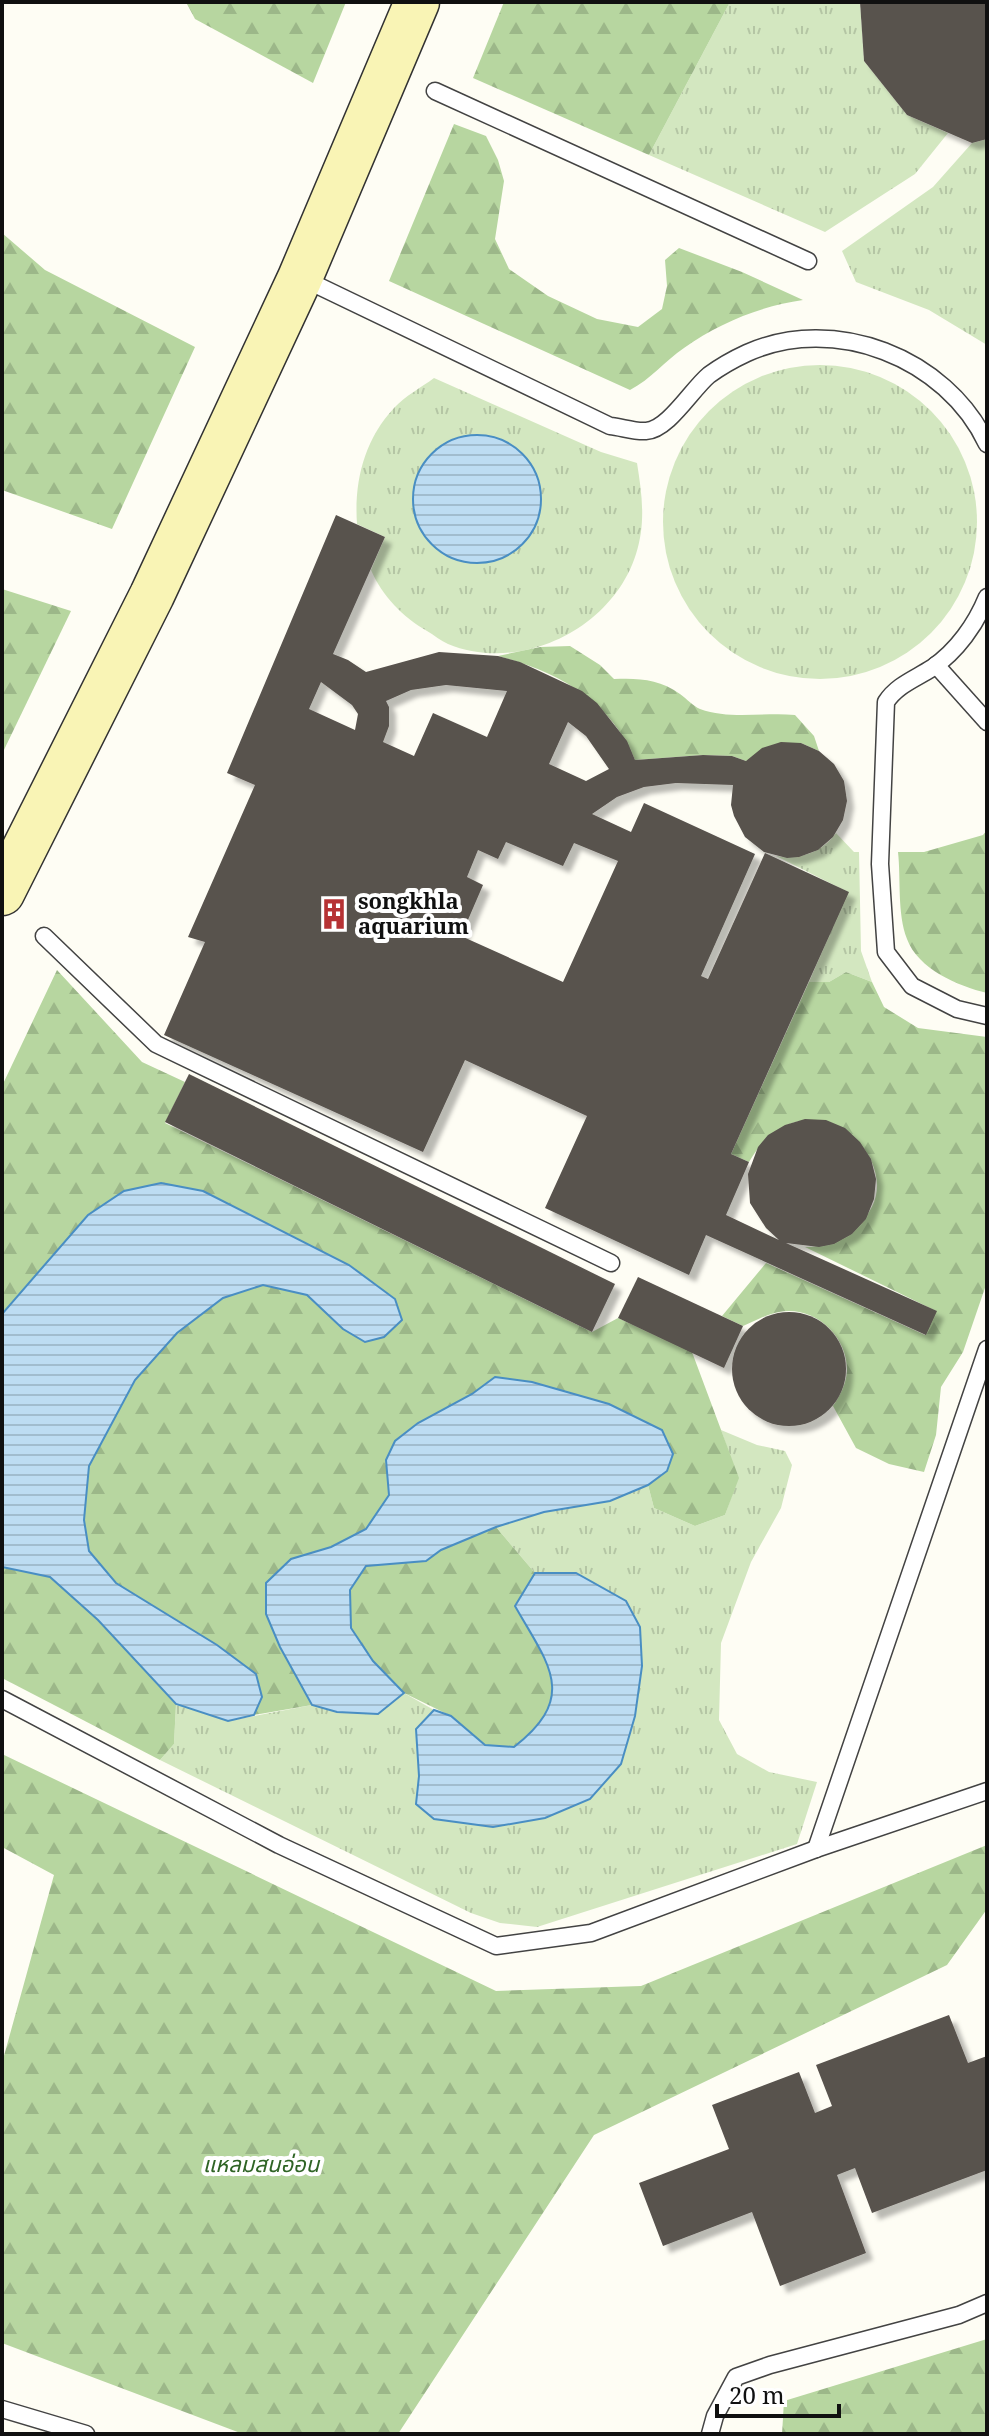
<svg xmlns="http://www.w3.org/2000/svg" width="989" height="2436" font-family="'Noto Serif','Noto Sans Thai',serif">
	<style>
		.grass { fill: url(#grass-tufts) }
		.forest { fill: url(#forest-firs) }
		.water { fill: url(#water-rules); stroke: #498ec3; stroke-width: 2 }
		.building { fill: #58524d; fill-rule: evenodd; filter: url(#shadow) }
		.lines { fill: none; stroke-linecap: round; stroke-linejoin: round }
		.lane-casing { stroke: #434343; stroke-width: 19 }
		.secondary-casing { stroke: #323232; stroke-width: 47 }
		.lane { stroke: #fff; stroke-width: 16 }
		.secondary { stroke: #f9f4b5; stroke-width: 44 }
		.labels { text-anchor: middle; stroke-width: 8; stroke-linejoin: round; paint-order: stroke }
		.poi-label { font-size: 22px; font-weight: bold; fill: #101010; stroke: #fff; text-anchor: start }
		.park-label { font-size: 22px; font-style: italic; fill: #2f6425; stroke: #fff }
	</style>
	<defs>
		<pattern id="grass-tufts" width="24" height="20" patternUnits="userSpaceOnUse" patternTransform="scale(2)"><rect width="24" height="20" fill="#d3e7c0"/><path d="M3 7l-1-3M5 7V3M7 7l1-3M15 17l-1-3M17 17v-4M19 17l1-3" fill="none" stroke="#b4c5a4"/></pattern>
		<pattern id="forest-firs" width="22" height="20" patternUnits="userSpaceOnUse" patternTransform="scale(2)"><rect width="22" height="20" fill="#b7d6a0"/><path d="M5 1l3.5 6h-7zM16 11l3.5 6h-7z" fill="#9cb789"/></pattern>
		<pattern id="water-rules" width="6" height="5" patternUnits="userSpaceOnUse" patternTransform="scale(2)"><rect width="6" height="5" fill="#bddcf2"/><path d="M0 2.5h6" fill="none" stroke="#a1bcce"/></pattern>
		<filter id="shadow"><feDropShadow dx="7" dy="7" stdDeviation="2" flood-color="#0004"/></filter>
	</defs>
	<rect width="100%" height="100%" fill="#fefdf4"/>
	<g class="grass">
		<polygon points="730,2 860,2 864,61 907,115 948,133 915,174 825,232 649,155"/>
		<polygon points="987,139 987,345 929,310 856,282 842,251 933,187 972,143"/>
		<circle cx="820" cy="522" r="157"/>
		<path d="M434,378L601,452L637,463C642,494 646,523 636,554C613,628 521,674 448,644C441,641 434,635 427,631C403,617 382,596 371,570L385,537L357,524C354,482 364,440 394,408C405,396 422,387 434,378Z"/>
		<path d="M836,833L854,852H859L861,951L872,982L846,972L829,982H809L848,892L776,856C799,860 822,853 836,833Z"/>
		<polygon points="721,1430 757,1445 785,1451 792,1465 781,1508 751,1562 721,1643 719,1720 737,1754 769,1772 817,1782 797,1844 537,1927 500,1923 471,1913 160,1760 174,1744 176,1704 228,1721 312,1705 337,1712 378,1714 404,1693 434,1710 416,1729 419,1776 416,1804 621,1764 635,1716 642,1666 640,1627 626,1601 577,1573 535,1573 496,1527 544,1512 610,1501 648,1485 654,1508 695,1526 725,1515 738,1478"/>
	</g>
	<g class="forest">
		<polygon points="186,2 346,2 313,83 195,19"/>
		<polygon points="504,2 730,2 649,155 473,78"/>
		<path d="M454,124L486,136L498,160L504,181L495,239L509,269L548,296L597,319L638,327L662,309L667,286L665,260L679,248L742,272L803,300C761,306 719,323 684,348C665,361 651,379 630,390L389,281Z"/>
		<polygon points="2,233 45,270 195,347 112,529 2,490"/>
		<polygon points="2,589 71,611 2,754"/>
		<path d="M570,646L600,665L614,679C639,678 659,679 680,694C687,699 693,706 700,709C730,720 764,712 795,715L814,736L819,751L801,743L746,761L732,756L703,755L635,760C610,700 558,672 498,656L540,647Z"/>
		<path d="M987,830V993C958,986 918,969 907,939C897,913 901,879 898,852H924L983,835Z"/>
		<polygon points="57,970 142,1062 185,1082 165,1123 592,1332 618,1318 692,1352 739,1478 725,1515 695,1526 654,1508 648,1485 667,1471 609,1404 495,1378 386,1461 389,1495 366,1529 331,1547 291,1559 267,1583 266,1614 280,1647 312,1705 254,1715 262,1697 217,1645 116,1583 89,1551 84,1520 89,1466 135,1380 177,1333 223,1298 263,1285 307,1295 343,1329 395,1299 349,1265 203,1191 161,1183 88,1215 2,1314 2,1086"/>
		<path d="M846,972L872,982L884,1007L918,1028L987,1037V1282L963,1352L941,1387L936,1435L924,1472L889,1464L856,1448L833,1406C840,1395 846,1385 847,1371C848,1336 814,1305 779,1312C767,1314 755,1321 743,1326L722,1316L766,1263L925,1335L936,1311L805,1247C827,1247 838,1241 855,1227C926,1172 808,1059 749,1162L731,1154L809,982H829Z"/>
		<path d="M496,1527L535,1573L515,1606C548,1664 580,1695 514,1747L485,1745L451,1716L404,1693L373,1661L351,1628L350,1590L366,1566L426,1561L441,1550Z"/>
		<polygon points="2,1567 50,1577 98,1620 176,1704 174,1744 160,1760 2,1678"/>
		<polygon points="2,1754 496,1991 641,1986 987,1845 987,1909 947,1965 594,2135 398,2434 243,2434 2,2343 2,2063 54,1875 2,1847"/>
		<polygon points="987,2339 987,2434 782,2434 784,2401"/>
	</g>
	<g class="water">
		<circle cx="477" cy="499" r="64"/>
		<polygon points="161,1183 203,1191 349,1265 395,1299 402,1320 384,1337 365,1342 343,1329 307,1295 263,1285 223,1298 177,1333 135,1380 89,1466 84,1520 89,1551 116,1583 217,1645 256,1674 262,1697 254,1715 228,1721 176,1704 98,1620 50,1577 2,1567 2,1314 88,1215 124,1191"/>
		<polygon points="495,1377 532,1382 609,1404 662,1430 673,1454 667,1471 648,1485 610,1501 544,1512 496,1527 441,1550 426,1561 366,1566 350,1590 351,1628 373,1661 404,1693 378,1714 337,1712 312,1705 280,1647 266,1614 266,1583 291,1559 331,1547 366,1529 389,1495 386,1460 395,1441 418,1423 472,1394"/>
		<path d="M535,1573H576L626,1601L640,1627L642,1666L635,1716L621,1764L590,1799L545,1818L493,1827L434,1819L416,1804L419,1776L416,1729L434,1710L451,1716L485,1745L514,1747C580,1696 547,1663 515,1606Z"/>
	</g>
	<g class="building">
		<polygon points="860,2 987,2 987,139 972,143 907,115 864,61"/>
		<path d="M336,515L385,537L333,654L348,660L366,672L439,652L498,656L520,662L582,691L597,703L627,741L635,760L703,755L732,756L746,761L762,748L781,742L801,743L819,751L834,764L844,781L847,801L843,820L833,837L818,850L799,857L787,858L764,852L745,837L734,816L731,805L733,785L676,783L644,787L617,797L592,814L631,832L644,803L755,854L701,976L708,979L765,853L849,892L731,1154L749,1162L726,1215L779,1240L766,1228L750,1203L748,1174L758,1147L768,1135L785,1125L805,1119L826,1120L845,1128L860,1142L871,1159L876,1179L874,1199L866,1219L852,1234L834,1244L819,1247L786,1243L937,1311L926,1335L706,1235L689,1275L545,1208L587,1116L465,1060L423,1152L164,1035L205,942L188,937L255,785L227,773ZM321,682L352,705L358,714L355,730L309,709ZM446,685L507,691L487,737L433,713L414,756L383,742L389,726V707L386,701L411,690ZM568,722L586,736L609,769L586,781L549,764ZM506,842L563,866L574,843L618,861L563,982L461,936L483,885L467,877L478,850L498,859Z"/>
		<polygon points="189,1074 615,1284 592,1332 165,1122"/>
		<polygon points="638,1277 743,1326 724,1368 618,1318"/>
		<circle cx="789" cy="1369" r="57"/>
		<polygon points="949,2015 968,2063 987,2056 987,2170 872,2213 855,2168 837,2175 866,2253 780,2286 752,2212 663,2246 639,2183 729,2149 712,2105 799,2072 815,2113 832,2106 816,2065"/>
	</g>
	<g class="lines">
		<defs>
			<g id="lane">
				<polyline points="435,91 808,261"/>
				<path d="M302,278L610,426C621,427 635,432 646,431C668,430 692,389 709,375C720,367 734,359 747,353C834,314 946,357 987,444"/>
				<path d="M987,597C976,624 957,651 932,668C915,679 897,685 886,702L880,864L886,952L912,986L957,1009L987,1016"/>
				<polyline points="936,665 987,722"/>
				<polyline points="44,936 156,1044 611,1263"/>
				<polyline points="2,1699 279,1845 496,1946 591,1933 816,1849 987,1791"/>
				<polyline points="816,1849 987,1349"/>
				<polyline points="2,2409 86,2434"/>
				<polyline points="710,2434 715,2416 736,2377 770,2365 959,2315 987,2303"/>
			</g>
			<polyline id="secondary" points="2,893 152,595 300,278 417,2"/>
		</defs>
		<use href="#lane" class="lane-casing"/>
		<use href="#secondary" class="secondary-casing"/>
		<use href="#lane" class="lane"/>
		<use href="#secondary" class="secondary"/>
	</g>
	<defs>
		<symbol id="building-bare" viewBox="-9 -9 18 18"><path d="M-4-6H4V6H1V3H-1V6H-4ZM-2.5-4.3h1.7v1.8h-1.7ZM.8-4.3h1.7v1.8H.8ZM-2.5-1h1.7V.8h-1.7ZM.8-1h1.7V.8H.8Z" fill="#b63234" stroke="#fff" stroke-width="2.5" paint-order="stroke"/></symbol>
	</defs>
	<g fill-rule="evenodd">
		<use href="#building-bare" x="312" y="892" width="44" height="44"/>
	</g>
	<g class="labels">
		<g class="poi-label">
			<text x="358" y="909">songkhla<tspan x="358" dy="25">aquarium</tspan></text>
		</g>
		<g class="park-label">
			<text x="261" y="2172">แหลมสนอ่อน</text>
		</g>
	</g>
	<rect width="989" height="2436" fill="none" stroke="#101010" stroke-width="8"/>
	<path d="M717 2404v12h122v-12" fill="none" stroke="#101010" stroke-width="4"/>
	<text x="729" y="2404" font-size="24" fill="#101010" stroke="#ffffff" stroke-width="6" paint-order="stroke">20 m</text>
</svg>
